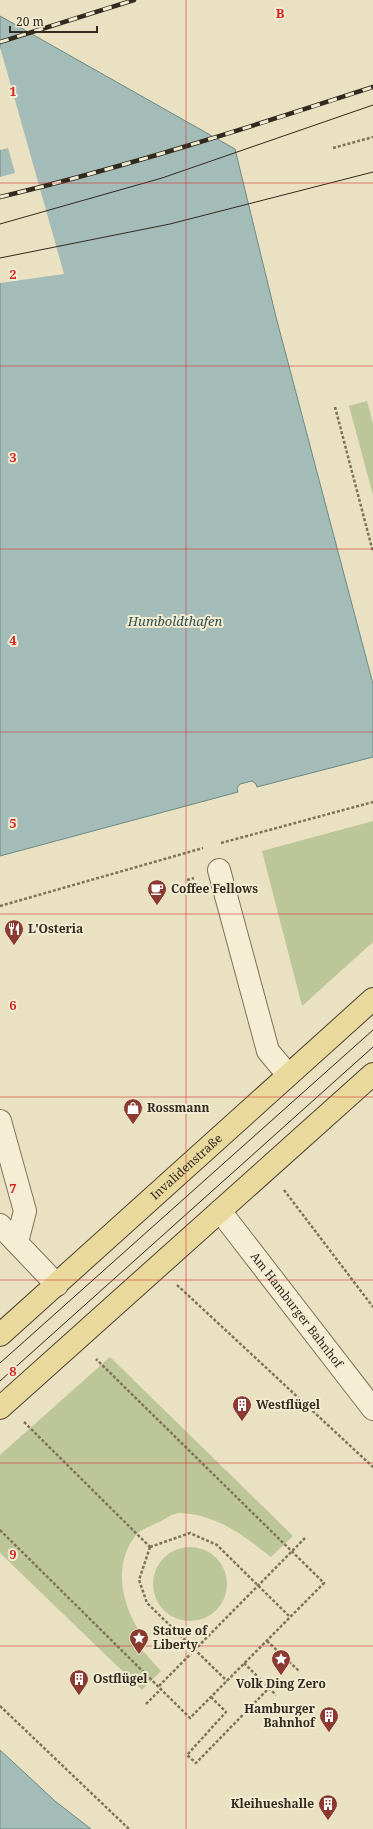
<svg xmlns="http://www.w3.org/2000/svg" width="373" height="1829" font-family="'Noto Serif',serif">
	<style>
		.green { fill: #bcc698 }
		.water { fill: #a4bcb8; stroke: #6c8985 }
		.pier { fill: #e9e1c2 }
		.lines { fill: none; stroke-linecap: round; stroke-linejoin: round }
		.minor-casing { stroke: #81735b; stroke-width: 24 }
		.major-casing { stroke: #4f412f; stroke-width: 24 }
		.path { stroke: #81735b; stroke-width: 2.5; stroke-dasharray: 3 2; stroke-linecap: butt }
		.minor { stroke: #f5eed5; stroke-width: 22 }
		.major { stroke: #e9d99d; stroke-width: 22 }
		.tram { stroke: #322a1e; stroke-width: 1 }
		.rail-casing { stroke: #322a1e; stroke-width: 4.5 }
		.rail { stroke: #f1ebd1; stroke-width: 3; stroke-dasharray: 9; stroke-linecap: butt }
		.grid { fill: none; stroke: #d62828; stroke-width: 1; stroke-opacity: 0.55 }
		.labels { text-anchor: middle; stroke-width: 4; stroke-linejoin: round; paint-order: stroke }
		.poi-label { font-size: 12px; font-weight: bold; fill: #322a1e; stroke: #f1ebd1; text-anchor: start }
		.street-label { font-size: 12px; fill: #322a1e; stroke: #f1ebd1 }
		.water-label { font-size: 13px; font-style: italic; fill: #2f5051; stroke: #f1ebd1 }
		.grid-label { font-size: 13px; text-anchor: middle; font-weight: bold; fill: #d62828; stroke: #f1ebd1; stroke-width: 4; stroke-linejoin: round; paint-order: stroke }
	</style>
	<rect width="100%" height="100%" fill="#e9e1c2"/>
	<g class="green">
		<polygon points="367,401 373,424 373,495 349,406"/>
		<polygon points="373,821 373,942 302,1006 262,851"/>
		<path d="M110,1357L293,1536L271,1557C244,1536 217,1514 179,1513C173,1513 164,1520 157,1523C151,1526 140,1530 136,1535C113,1563 121,1604 140,1632L133,1640L161,1671L142,1690L0,1553V1455Z"/>
		<circle cx="190" cy="1584" r="37"/>
	</g>
	<g class="water">
		<polygon points="0,16 235,149 276,317 373,684 373,757 257,787 256,784 252,781 240,784 237,788 238,792 0,856"/>
		<polygon points="0,1750 55,1801 91,1829 0,1829"/>
	</g>
	<polygon class="pier" points="0,47 64,274 0,283 0,177 15,173 8,148 0,150"/>
	<g class="lines">
		<defs>
			<g id="minor">
				<polyline points="219,870 268,1051 288,1075"/>
				<polyline points="0,1121 25,1211 17,1242"/>
				<path id="s1" d="M220,1211L373,1409"/>
				<polyline points="0,1225 57,1285"/>
			</g>
			<g id="major">
				<path id="s2" d="M0,1335L373,999"/>
				<polyline points="0,1408 373,1074"/>
			</g>
		</defs>
		<use href="#minor" class="minor-casing"/>
		<use href="#major" class="major-casing"/>
		<g class="path">
			<polyline points="333,148 373,137"/>
			<polyline points="335,407 373,552"/>
			<polyline points="221,843 373,802"/>
			<polyline points="187,880 194,878"/>
			<polyline points="0,906 203,848"/>
			<polyline points="284,1190 373,1307"/>
			<polyline points="177,1285 373,1467"/>
			<polyline points="24,1422 150,1547"/>
			<polyline points="0,1530 190,1718 324,1583 96,1359"/>
			<polyline points="150,1547 190,1533 217,1545 290,1617"/>
			<polyline points="150,1547 139,1580 147,1603 227,1681"/>
			<polyline points="267,1641 299,1671"/>
			<polyline points="244,1663 276,1695"/>
			<polyline points="159,1686 305,1538"/>
			<polyline points="211,1697 226,1712 187,1755 196,1763 269,1688"/>
			<polyline points="146,1704 161,1689"/>
			<polyline points="0,1706 129,1829"/>
		</g>
		<use href="#minor" class="minor"/>
		<use href="#major" class="major"/>
		<g class="tram">
			<polyline points="0,224 162,178 373,105"/>
			<polyline points="0,258 170,224 373,172"/>
			<polyline points="0,1363 373,1030"/>
			<polyline points="0,1381 373,1047"/>
		</g>
		<defs>
			<g id="rail">
				<polyline points="0,42 134,0"/>
				<path d="M0,197C126,167 250,127 373,87"/>
			</g>
		</defs>
		<use href="#rail" class="rail-casing"/>
		<use href="#rail" class="rail"/>
	</g>
	<path class="grid" d="M186,0V1829M0,183H373M0,366H373M0,549H373M0,732H373M0,914H373M0,1097H373M0,1280H373M0,1463H373M0,1646H373"/>
	<defs>
		<symbol id="cafe-pin" viewBox="-11 -11 22 30"><path d="M0 17L-7.5 6A9.5 9.5 0 1 1 7.5 6Z" fill="#8a3a31" stroke="#f1ebd1"/><path d="M-5.5-4.5H6V0H3Q3 3.5 0 3.5H-2.5Q-5.5 3.5-5.5 0ZM3-3.2v2h1.7v-2ZM-6 4.5H4V6H-6Z" fill="#fff"/></symbol>
		<symbol id="restaurant-pin" viewBox="-11 -11 22 30"><path d="M0 17L-7.5 6A9.5 9.5 0 1 1 7.5 6Z" fill="#8a3a31" stroke="#f1ebd1"/><path d="M-5-6h1v4h1v-4h1v4h1v-4h1v5L-1.5 .5V6h-2V.5L-5-1ZM5-6V6H3V1.5H1.5Q1.5-4 5-6Z" fill="#fff"/></symbol>
		<symbol id="shop-pin" viewBox="-11 -11 22 30"><path d="M0 17L-7.5 6A9.5 9.5 0 1 1 7.5 6Z" fill="#8a3a31" stroke="#f1ebd1"/><path d="M-5-2.5h2.3a2.7 3.5 0 0 1 5.4 0H5L5.5 6h-11ZM-1.5-2.5h3a1.5 2.3 0 0 0-3 0Z" fill="#fff"/></symbol>
		<symbol id="building-pin" viewBox="-11 -11 22 30"><path d="M0 17L-7.5 6A9.5 9.5 0 1 1 7.5 6Z" fill="#8a3a31" stroke="#f1ebd1"/><path d="M-4-6H4V6H1V3H-1V6H-4ZM-2.5-4.3h1.7v1.8h-1.7ZM.8-4.3h1.7v1.8H.8ZM-2.5-1h1.7V.8h-1.7ZM.8-1h1.7V.8H.8Z" fill="#fff"/></symbol>
		<symbol id="sight-pin" viewBox="-11 -11 22 30"><path d="M0 17L-7.5 6A9.5 9.5 0 1 1 7.5 6Z" fill="#8a3a31" stroke="#f1ebd1"/><path d="M0-6L1.8-2.2L6-1.7L2.9 1.2L3.7 5.4L0 3.3L-3.7 5.4L-2.9 1.2L-6-1.7L-1.8-2.2Z" fill="#fff"/></symbol>
	</defs>
	<g fill-rule="evenodd">
		<use href="#cafe-pin" x="146" y="878" width="22" height="30"/>
		<use href="#restaurant-pin" x="3" y="918" width="22" height="30"/>
		<use href="#shop-pin" x="122" y="1097" width="22" height="30"/>
		<use href="#building-pin" x="231" y="1394" width="22" height="30"/>
		<use href="#sight-pin" x="128" y="1627" width="22" height="30"/>
		<use href="#sight-pin" x="270" y="1648" width="22" height="30"/>
		<use href="#building-pin" x="68" y="1668" width="22" height="30"/>
		<use href="#building-pin" x="318" y="1705" width="22" height="30"/>
		<use href="#building-pin" x="317" y="1793" width="22" height="30"/>
	</g>
	<g class="labels">
		<g class="poi-label">
			<text x="171" y="893">Coffee Fellows</text>
			<text x="28" y="933">L'Osteria</text>
			<text x="147" y="1112">Rossmann</text>
			<text x="256" y="1409">Westflügel</text>
			<text x="153" y="1635">Statue of<tspan x="153" dy="14">Liberty</tspan></text>
			<text x="93" y="1683">Ostflügel</text>
			<text x="281" y="1688" text-anchor="middle">Volk Ding Zero</text>
			<text x="315" y="1713" text-anchor="end">Hamburger<tspan x="315" dy="14">Bahnhof</tspan></text>
			<text x="314" y="1808" text-anchor="end">Kleihueshalle</text>
		</g>
		<g class="street-label">
			<text dy="4" stroke="none"><textPath href="#s2" startOffset="251">Invalidenstraße</textPath></text>
			<text dy="4" stroke="none"><textPath href="#s1" startOffset="125">Am Hamburger Bahnhof</textPath></text>
		</g>
		<g class="water-label">
			<text x="175" y="626">Humboldthafen</text>
		</g>
	</g>
	<g class="grid-label">
		<text x="280" y="18">B</text>
		<text x="13" y="96">1</text>
		<text x="13" y="279">2</text>
		<text x="13" y="462">3</text>
		<text x="13" y="645">4</text>
		<text x="13" y="828">5</text>
		<text x="13" y="1010">6</text>
		<text x="13" y="1193">7</text>
		<text x="13" y="1376">8</text>
		<text x="13" y="1559">9</text>
	</g>
	<path d="M10 26v6h87v-6" fill="none" stroke="#322a1e" stroke-width="2"/>
	<text x="16" y="26" font-size="12" fill="#322a1e" stroke="#f1ebd1" stroke-width="3" paint-order="stroke">20 m</text>
</svg>
